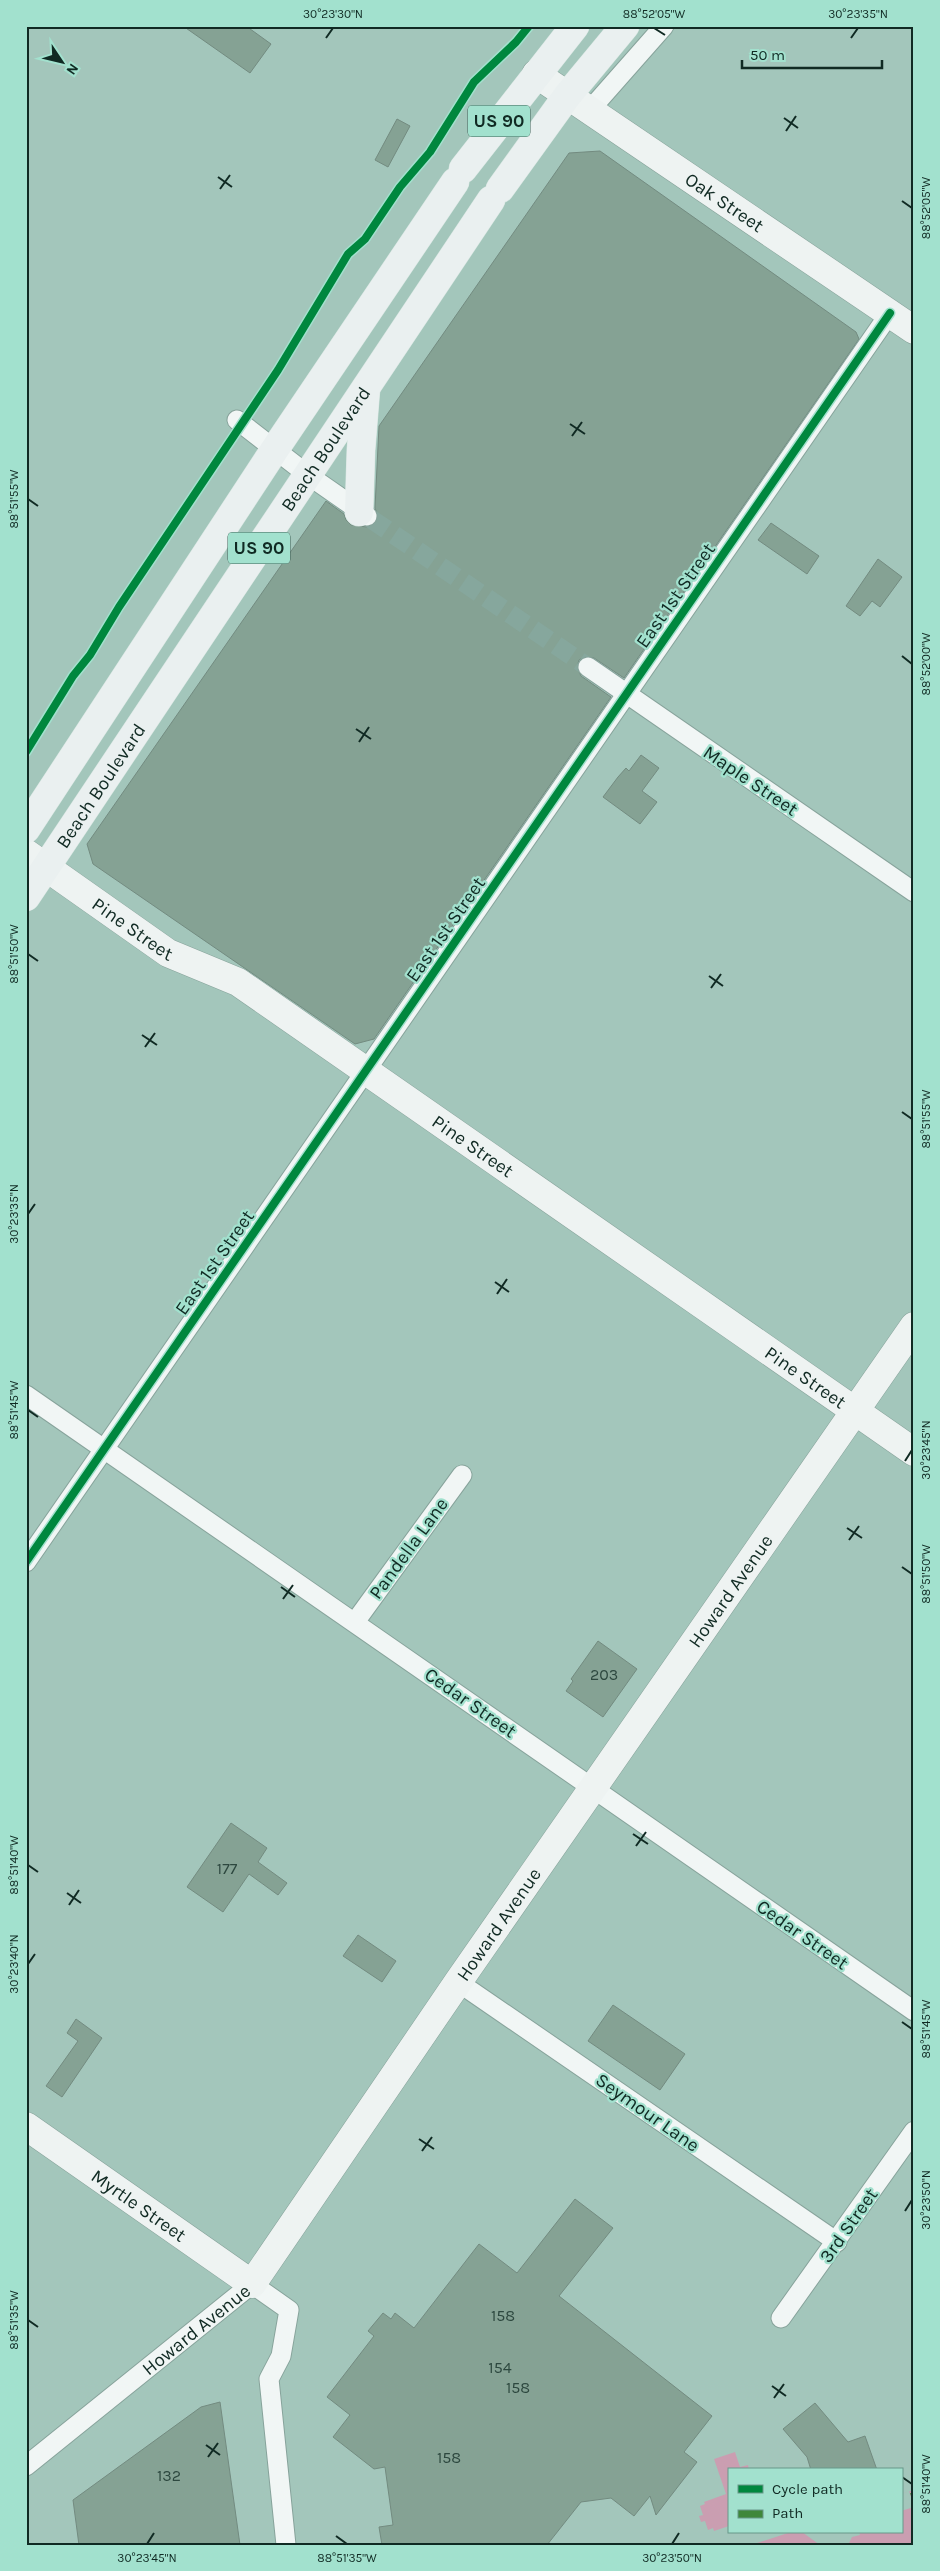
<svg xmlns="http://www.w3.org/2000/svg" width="940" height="2571" font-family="Karla,sans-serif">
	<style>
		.water { fill: #ca9eb1 }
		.pier { fill: #a3c6bb }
		.building { fill: #85a294; stroke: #738b80 }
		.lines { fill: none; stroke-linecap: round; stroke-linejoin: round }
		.street-tunnel { stroke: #86a79d; stroke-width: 19; stroke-dasharray: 19 9; stroke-linecap: butt }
		.street-casing { stroke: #87a39b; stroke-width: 21 }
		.secondary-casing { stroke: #87a39b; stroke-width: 29 }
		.primary-casing { stroke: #d6e5e0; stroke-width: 29 }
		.street { stroke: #f1f6f5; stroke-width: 19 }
		.secondary { stroke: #eef3f2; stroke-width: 28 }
		.primary { stroke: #eaf0f0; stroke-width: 28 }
		.quiet { stroke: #3f873a; stroke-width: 6; stroke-dasharray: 12 6; stroke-linecap: butt }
		.cycleway-casing { stroke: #a2e1ce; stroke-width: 11 }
		.cycleway { stroke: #00873e; stroke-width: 8 }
		.ticks { fill: none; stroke: #102a23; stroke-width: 2 }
		.labels { text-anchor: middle; stroke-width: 4.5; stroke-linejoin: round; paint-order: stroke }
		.number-label { font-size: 16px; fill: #2d483f }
		.shield { fill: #a2e1ce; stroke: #3c6156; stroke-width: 1 }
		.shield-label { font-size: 18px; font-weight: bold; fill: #102a23 }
		.street-label { font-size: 19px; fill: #102a23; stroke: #a2e1ce }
		.neatline { fill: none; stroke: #102a23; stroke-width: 2 }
		.ticks-label { font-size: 12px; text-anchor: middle; fill: #102a23 }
	</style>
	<rect width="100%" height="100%" fill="#a3c6bb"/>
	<g class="water">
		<polygon points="735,2452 740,2467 748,2465 749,2470 729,2470 729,2526 714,2531 713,2528 708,2530 705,2521 701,2522 699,2516 703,2515 700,2506 705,2504 704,2502 726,2494 714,2459"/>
		<polygon points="914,2490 914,2545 751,2545 791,2532 901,2532 901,2494"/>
	</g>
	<g class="pier">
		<polygon points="909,2491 914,2507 901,2511 901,2494"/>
		<polygon points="802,2532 859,2532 860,2535 852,2537 848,2545 820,2545"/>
	</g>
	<g class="building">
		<polygon points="183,26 246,26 271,44 250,73"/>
		<polygon points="397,119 410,126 388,167 375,160"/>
		<polygon points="600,151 856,332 859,339 624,678 594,658 584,657 579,660 577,667 581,676 611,697 374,1039 355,1044 93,864 87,844 326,501 344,514 346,520 351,525 367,527 376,523 378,516 375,508 379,426 569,153"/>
		<polygon points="771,523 819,556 807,574 758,540"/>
		<polygon points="878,559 902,577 880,607 872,601 860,616 846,606"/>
		<polygon points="641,755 659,768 642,791 657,802 640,824 603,797 618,777 626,768 629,771"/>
		<polygon points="598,1641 637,1669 603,1717 566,1691 573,1681 571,1679"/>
		<polygon points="231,1823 267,1848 258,1862 287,1883 278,1895 249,1874 223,1912 187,1887"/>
		<polygon points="358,1935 396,1961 382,1982 343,1956"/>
		<polygon points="613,2005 685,2054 660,2090 588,2041"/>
		<polygon points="76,2019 102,2038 62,2097 46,2086 78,2041 67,2033"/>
		<polygon points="575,2199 613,2228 559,2296 712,2416 684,2452 697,2462 656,2515 650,2496 634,2516 611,2498 581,2502 547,2545 382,2545 379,2527 393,2525 385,2467 374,2469 333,2437 350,2415 327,2397 374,2336 368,2331 383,2313 391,2319 395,2313 414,2328 479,2244 517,2273"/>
		<polygon points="220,2402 240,2545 79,2545 73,2500 201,2407"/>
		<polygon points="815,2403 848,2442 865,2436 877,2470 811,2470 807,2457 783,2429"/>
	</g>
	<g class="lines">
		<polyline class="street-tunnel" points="371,519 588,667"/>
		<defs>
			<g id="street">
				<polyline points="589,111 664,26"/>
				<polyline points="237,420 308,475 367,516"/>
				<polyline points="588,667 914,892"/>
				<polyline points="26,1395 914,2011"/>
				<polyline points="26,1562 890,313"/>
				<polyline points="355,1622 462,1475"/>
				<polyline points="458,1982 837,2242"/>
				<polyline points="781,2318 914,2131"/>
				<path id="s1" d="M26,2466L252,2284L289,2310L281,2356L269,2379L286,2545"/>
			</g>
			<g id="secondary">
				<path id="s2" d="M536,74L914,330"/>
				<path id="s3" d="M26,853L168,953L238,982L914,1452"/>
				<path id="s4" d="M26,2126L252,2284L458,1982L914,1326"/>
			</g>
			<g id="primary">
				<polyline points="463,169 575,26"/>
				<polyline points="500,189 567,96 625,26"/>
				<polyline points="359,512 361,450 366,388"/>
				<polyline points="26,829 275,449 455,182"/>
				<path id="s5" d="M26,897L491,200"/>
			</g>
		</defs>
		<use href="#street" class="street-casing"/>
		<use href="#secondary" class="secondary-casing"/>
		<use href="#primary" class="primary-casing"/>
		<use href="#street" class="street"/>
		<use href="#secondary" class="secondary"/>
		<use href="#primary" class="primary"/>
		<polyline class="quiet" points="911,2496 914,2495"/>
		<defs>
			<g id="cycleway">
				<polyline points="26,752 73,676 90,655 119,607 278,370 348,254 365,239 400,187 430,152 474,82 516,42 529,26"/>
				<polyline points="26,1562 890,313"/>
			</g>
		</defs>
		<use href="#cycleway" class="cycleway-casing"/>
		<use href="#cycleway" class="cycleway"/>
	</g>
	<path class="ticks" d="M654,28L665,35M326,38L333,28M851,38L858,28M784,118L798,128M786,131L796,116M218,177L232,187M220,189L230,175M902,201L912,208M570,424L585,434M572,436L582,422M28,499L38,506M902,656L912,664M356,729L371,739M359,742L369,727M28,954L38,961M709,976L723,986M711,988L721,974M142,1035L157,1045M145,1047L155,1033M902,1112L912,1119M28,1214L35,1204M495,1282L509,1292M497,1294L507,1279M28,1410L38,1417M905,1461L912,1450M847,1528L862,1538M849,1540L859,1526M902,1567L912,1574M281,1587L295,1597M283,1599L293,1585M633,1834L648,1844M636,1846L646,1832M28,1865L38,1872M67,1893L81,1903M69,1905L79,1890M28,1964L35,1954M902,2022L912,2029M419,2139L434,2149M422,2151L432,2137M905,2211L912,2200M28,2320L38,2327M772,2386L786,2396M774,2398L784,2384M206,2445L220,2455M208,2457L218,2443M902,2477L912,2484M336,2536L347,2544M147,2544L154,2533M672,2544L679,2533"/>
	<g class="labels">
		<g class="number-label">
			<text x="604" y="1680">203</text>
			<text x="227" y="1874">177</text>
			<text x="503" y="2321">158</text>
			<text x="500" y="2373">154</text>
			<text x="518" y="2393">158</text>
			<text x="449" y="2463">158</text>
			<text x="169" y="2481">132</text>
		</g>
		<g class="shield">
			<rect x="468" y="105.5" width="62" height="31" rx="4"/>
			<rect x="228" y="532.5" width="62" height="31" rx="4"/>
		</g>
		<g class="shield-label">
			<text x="499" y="127">US 90</text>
			<text x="259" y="554">US 90</text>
		</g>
		<g class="street-label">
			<text dy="7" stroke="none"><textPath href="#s2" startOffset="228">Oak Street</textPath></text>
			<text dy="7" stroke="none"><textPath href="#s5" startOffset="539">Beach Boulevard</textPath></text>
			<text transform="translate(675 595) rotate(-55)" y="7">East 1st Street</text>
			<text transform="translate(751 780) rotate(34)" y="7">Maple Street</text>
			<text dy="7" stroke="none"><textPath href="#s5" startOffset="134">Beach Boulevard</textPath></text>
			<text dy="7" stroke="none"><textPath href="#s3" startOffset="131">Pine Street</textPath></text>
			<text transform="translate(445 929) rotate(-55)" y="7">East 1st Street</text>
			<text dy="7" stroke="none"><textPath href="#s3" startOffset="536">Pine Street</textPath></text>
			<text transform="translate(214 1262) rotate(-55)" y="7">East 1st Street</text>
			<text dy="7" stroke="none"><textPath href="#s3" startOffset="941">Pine Street</textPath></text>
			<text transform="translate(408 1548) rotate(-54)" y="7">Pandella Lane</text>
			<text dy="7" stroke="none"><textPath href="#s4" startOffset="1118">Howard Avenue</textPath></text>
			<text transform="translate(471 1702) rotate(35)" y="7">Cedar Street</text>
			<text dy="7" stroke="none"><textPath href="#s4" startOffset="712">Howard Avenue</textPath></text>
			<text transform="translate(803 1934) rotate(35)" y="7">Cedar Street</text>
			<text transform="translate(648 2112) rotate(35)" y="7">Seymour Lane</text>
			<text dy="7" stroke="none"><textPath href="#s4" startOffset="138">Myrtle Street</textPath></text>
			<text transform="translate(848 2225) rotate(-55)" y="7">3rd Street</text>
			<text dy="7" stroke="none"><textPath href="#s1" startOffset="218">Howard Avenue</textPath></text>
		</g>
	</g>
	<rect width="940" height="2571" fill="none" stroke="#a2e1ce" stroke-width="55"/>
	<rect x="728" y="2468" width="175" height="65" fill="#a2e1ce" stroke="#68988a"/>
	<rect x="738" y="2485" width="25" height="8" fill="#00873e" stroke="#68988a"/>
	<text x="772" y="2494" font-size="15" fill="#102a23">Cycle path</text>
	<rect x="738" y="2510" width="25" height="8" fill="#3f873a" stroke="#68988a"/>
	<text x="772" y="2518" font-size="15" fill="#102a23">Path</text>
	<g transform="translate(62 62) rotate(125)" stroke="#a2e1ce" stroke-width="4" paint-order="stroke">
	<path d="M0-4L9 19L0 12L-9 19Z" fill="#102a23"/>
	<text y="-8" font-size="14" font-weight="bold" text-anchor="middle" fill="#102a23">N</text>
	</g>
	<path d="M742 60v8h140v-8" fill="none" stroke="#102a23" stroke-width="2.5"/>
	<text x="750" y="60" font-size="15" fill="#102a23" stroke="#a2e1ce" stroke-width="4" paint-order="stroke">50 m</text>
	<rect x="28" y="28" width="884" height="2516" class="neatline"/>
	<g class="ticks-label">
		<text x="333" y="18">30°23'30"N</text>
		<text x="654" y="18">88°52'05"W</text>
		<text x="858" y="18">30°23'35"N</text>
		<text transform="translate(926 208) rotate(-90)" y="4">88°52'05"W</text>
		<text transform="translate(14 499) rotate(-90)" y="4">88°51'55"W</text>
		<text transform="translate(926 664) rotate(-90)" y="4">88°52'00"W</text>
		<text transform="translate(14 954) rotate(-90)" y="4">88°51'50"W</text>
		<text transform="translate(926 1119) rotate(-90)" y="4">88°51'55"W</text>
		<text transform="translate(14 1214) rotate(-90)" y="4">30°23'35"N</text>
		<text transform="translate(14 1410) rotate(-90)" y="4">88°51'45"W</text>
		<text transform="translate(926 1450) rotate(-90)" y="4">30°23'45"N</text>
		<text transform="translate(926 1574) rotate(-90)" y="4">88°51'50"W</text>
		<text transform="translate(14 1865) rotate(-90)" y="4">88°51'40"W</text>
		<text transform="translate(14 1964) rotate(-90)" y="4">30°23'40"N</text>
		<text transform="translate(926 2029) rotate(-90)" y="4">88°51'45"W</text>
		<text transform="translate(926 2200) rotate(-90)" y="4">30°23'50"N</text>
		<text transform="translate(14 2320) rotate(-90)" y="4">88°51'35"W</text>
		<text transform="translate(926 2484) rotate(-90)" y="4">88°51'40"W</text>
		<text x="147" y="2562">30°23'45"N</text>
		<text x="347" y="2562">88°51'35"W</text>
		<text x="672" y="2562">30°23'50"N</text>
	</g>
</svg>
